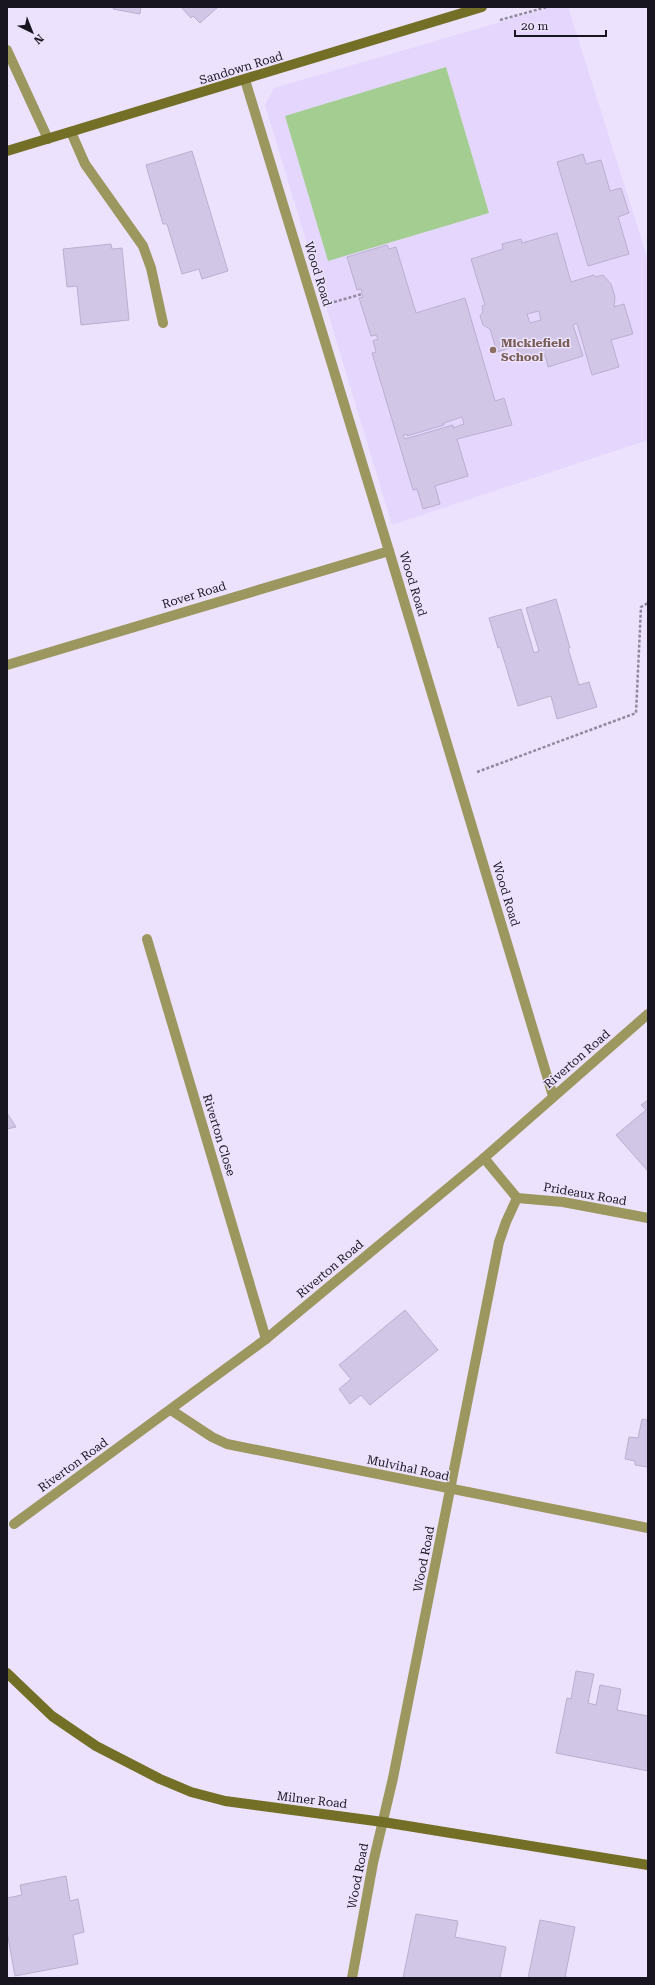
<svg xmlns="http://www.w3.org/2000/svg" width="655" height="1985" font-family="'Roboto Serif',serif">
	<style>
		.built { fill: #e5d6fd }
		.green { fill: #a4ce91 }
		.building { fill: #d2c6e6; stroke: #bbafcf; fill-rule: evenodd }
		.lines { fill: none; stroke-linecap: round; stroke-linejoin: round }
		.path { stroke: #90899d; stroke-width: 2.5; stroke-dasharray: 3 2; stroke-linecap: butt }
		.lane { stroke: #9b975e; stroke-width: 10 }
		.street { stroke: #9b975e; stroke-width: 10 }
		.secondary { stroke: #746f26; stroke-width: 10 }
		.education-dot { fill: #8d6e63; stroke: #ece2fd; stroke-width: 1.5 }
		.labels { text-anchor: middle; stroke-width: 3; stroke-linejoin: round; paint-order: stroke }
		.street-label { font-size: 12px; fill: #191520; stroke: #ece2fd }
		.education-label { font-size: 12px; font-weight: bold; fill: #785e54; stroke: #ece2fd; text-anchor: start }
	</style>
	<rect width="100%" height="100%" fill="#ece2fd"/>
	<polygon class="built" points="552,7 568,7 648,260 648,440 392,525 265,105 274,88"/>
	<polygon class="green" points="446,67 489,213 328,261 285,116"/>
	<g class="building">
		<polygon points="114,7 141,7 140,14 113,9"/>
		<polygon points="181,7 218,7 200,23 193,16 191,18"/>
		<polygon points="192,151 228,271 202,279 199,269 182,274 167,224 163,224 146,165"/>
		<polygon points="583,154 586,164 601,160 610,191 621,188 629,213 618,217 629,254 588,266 557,162"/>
		<path d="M557,233L571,282L594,275L595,277L603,275L611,284L615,297L614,307L624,304L633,334L611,340L619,367L592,375L577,323L573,325L583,356L548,367L545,355L521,362L516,346L497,352L490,329L483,325L480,316L483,312L482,306L485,305L471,259L503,249L502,244L521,239L522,243ZM539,311L541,320L530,323L527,314Z"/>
		<polygon points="111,244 112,249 122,248 129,320 81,325 77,286 67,287 63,249"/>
		<path d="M387,245L389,249L396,247L416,313L465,298L495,401L504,398L512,425L457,439L468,476L435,486L440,504L423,509L417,489L413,490L372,353L376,352L373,341L378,339L376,335L371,336L359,298L363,297L361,289L357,290L347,257ZM462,417L464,424L453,428V425L405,439L403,435L407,434V436L444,425V423Z"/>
		<polygon points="556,599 570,648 568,648 579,685 589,682 597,707 557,719 551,696 518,706 500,647 498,648 489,618 521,609 534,653 539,651 526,608"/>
		<polygon points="648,1100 648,1169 647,1170 616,1135 646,1110 641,1105"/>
		<polygon points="7,1113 16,1127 7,1129"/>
		<polygon points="405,1310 438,1350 370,1405 361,1395 350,1404 339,1389 351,1379 339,1365"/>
		<polygon points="642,1419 648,1420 648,1467 635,1465 635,1461 625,1459 629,1437 638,1438"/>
		<polygon points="576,1671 594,1674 588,1703 596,1705 600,1685 621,1689 617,1710 648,1716 648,1771 556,1753 567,1698 571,1699"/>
		<polygon points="66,1876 70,1901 78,1899 84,1932 73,1935 78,1964 15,1976 7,1932 7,1898 22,1895 20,1885"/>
		<polygon points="416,1914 458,1921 455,1937 506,1947 500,1978 403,1978"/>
		<polygon points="540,1920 575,1927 565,1977 573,1978 528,1978"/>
	</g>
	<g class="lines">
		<g class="path">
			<polyline points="500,20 547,7"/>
			<polyline points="334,302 362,294"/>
			<polyline points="477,772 636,713 641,607 648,603"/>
		</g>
		<g class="lane">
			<polyline points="7,50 48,139"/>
			<polyline points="71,132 85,164 143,246 151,268 163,323"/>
		</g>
		<g class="street">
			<polyline points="245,80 389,551 553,1096"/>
			<polyline points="7,665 389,551"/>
			<polyline points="147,939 266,1339"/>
			<polyline points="484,1158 517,1198"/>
			<polyline points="517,1198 563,1202 648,1218"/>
			<polyline points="171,1410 212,1437 227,1444 648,1528"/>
			<polyline points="14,1524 266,1339 484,1158 648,1014"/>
			<polyline points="352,1978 373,1863 393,1778 499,1242 506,1222 517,1198"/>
		</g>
		<g class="secondary">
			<polyline points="7,151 482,7"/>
			<polyline points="7,1673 52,1716 96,1746 160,1779 191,1792 225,1801 383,1822 648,1865"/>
		</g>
	</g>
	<circle class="education-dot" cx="493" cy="350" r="4"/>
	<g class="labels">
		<g class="street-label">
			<text transform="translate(241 68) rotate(-17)" y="4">Sandown Road</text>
			<text transform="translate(318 274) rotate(73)" y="4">Wood Road</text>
			<text transform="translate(413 584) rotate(73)" y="4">Wood Road</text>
			<text transform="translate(194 595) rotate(-17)" y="4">Rover Road</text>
			<text transform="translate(506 894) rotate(73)" y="4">Wood Road</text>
			<text transform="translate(577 1059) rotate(-41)" y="4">Riverton Road</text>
			<text transform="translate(219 1135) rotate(73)" y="4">Riverton Close</text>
			<text transform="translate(585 1194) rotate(10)" y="4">Prideaux Road</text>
			<text transform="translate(330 1269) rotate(-40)" y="4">Riverton Road</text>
			<text transform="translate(73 1465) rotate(-36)" y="4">Riverton Road</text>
			<text transform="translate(408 1468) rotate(12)" y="4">Mulvihal Road</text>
			<text transform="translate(424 1559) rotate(-79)" y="4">Wood Road</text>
			<text transform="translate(312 1800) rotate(7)" y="4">Milner Road</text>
			<text transform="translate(358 1876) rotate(-79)" y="4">Wood Road</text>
		</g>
		<g class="education-label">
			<text x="501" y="347">Micklefield<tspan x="501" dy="14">School</tspan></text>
		</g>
	</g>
	<rect width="655" height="1985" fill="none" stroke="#191520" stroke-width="16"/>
	<g transform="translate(32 32) rotate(137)" stroke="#ece2fd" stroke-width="3" paint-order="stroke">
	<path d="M0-3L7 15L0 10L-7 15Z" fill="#191520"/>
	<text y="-6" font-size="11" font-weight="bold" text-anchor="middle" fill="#191520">N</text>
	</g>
	<path d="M515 30v6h91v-6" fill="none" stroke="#191520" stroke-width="2"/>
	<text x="521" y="30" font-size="12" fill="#191520" stroke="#ece2fd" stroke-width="3" paint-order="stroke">20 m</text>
</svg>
